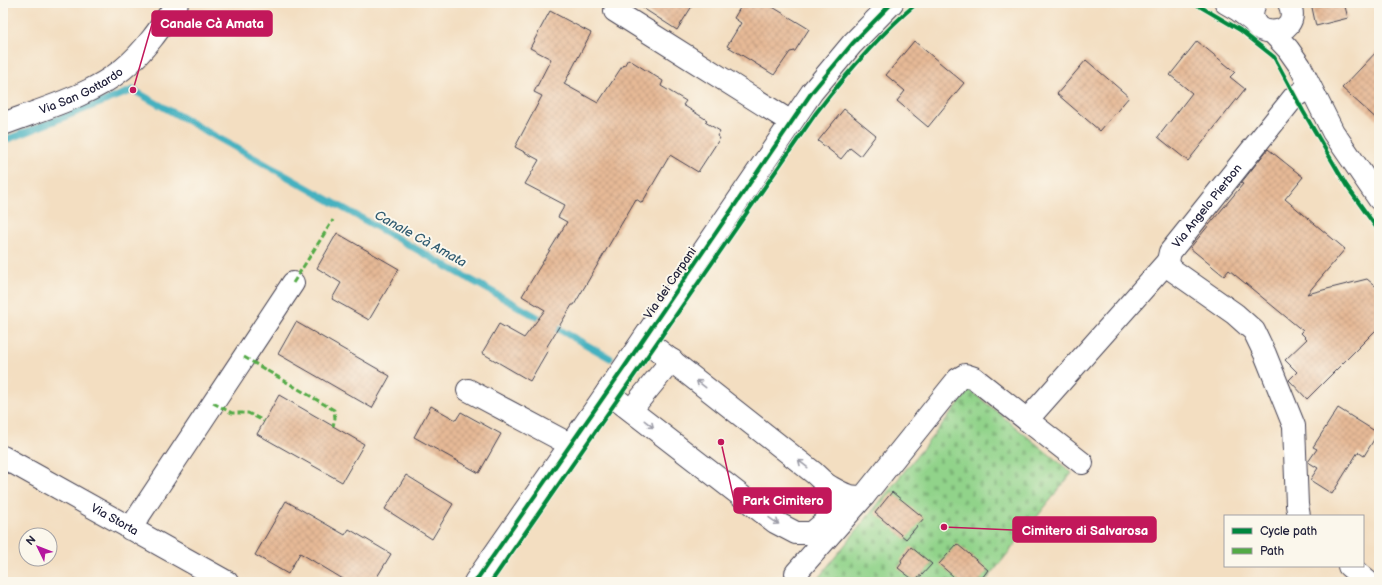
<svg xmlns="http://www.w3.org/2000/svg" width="1382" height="585" font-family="'Balsamiq Sans',sans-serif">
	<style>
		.cemetery { fill: url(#cemetery-stones); stroke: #5a7a62 }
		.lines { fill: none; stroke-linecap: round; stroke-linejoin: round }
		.stream { stroke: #44b1c0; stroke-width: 7 }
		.building { fill: url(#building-cross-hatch) }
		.minor-casing { stroke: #413e4f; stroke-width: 24 }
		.minor { stroke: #fff; stroke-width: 22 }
		.quiet { stroke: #53aa46; stroke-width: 3; stroke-dasharray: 6 3; stroke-linecap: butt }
		.cycleway-casing { stroke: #fbf7ec; stroke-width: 6 }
		.cycleway { stroke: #00873e; stroke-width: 4 }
		.oneway { stroke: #9c9ca7 }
		.labels { text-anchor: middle; stroke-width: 4; stroke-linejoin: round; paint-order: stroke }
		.street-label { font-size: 12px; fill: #22223b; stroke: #fbf7ec }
		.water-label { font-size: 13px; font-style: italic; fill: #305b70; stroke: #fbf7ec }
		.leader { fill: none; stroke: #c2185b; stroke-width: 1.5 }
		.callout-dot { fill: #c2185b; stroke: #fbf7ec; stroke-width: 1.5 }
		.callout { fill: #c2185b; stroke: #c2185b; stroke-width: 1.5 }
		.callout-label { font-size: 13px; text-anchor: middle; font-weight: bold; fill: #fff }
	</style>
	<defs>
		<pattern id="cemetery-stones" width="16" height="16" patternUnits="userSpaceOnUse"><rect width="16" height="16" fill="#91d38a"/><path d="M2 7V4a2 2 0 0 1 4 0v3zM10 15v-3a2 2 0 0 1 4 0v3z" fill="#7db578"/></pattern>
		<pattern id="building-cross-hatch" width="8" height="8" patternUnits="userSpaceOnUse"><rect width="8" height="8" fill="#e6b996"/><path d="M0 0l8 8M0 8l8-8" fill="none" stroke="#c59f82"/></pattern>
	</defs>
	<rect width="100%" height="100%" fill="#fbf7ec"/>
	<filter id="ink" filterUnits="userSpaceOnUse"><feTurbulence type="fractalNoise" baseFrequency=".025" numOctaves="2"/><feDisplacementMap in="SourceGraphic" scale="8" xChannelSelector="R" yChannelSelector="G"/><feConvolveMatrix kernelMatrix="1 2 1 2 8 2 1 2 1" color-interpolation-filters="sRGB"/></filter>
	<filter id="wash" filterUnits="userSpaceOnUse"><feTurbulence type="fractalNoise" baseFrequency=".012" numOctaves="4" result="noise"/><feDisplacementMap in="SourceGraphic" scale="16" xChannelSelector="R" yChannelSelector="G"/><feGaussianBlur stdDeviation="0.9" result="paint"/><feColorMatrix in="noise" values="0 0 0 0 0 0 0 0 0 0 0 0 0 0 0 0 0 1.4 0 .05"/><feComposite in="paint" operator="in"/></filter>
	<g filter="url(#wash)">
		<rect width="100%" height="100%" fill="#f3dec1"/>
		<polygon class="cemetery" points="970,390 1072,473 985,582 815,582"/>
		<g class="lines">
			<polyline class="stream" points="3,141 133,90 610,358"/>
		</g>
		<g id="blocks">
			<g class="building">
				<polygon points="635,3 694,3 677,30"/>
				<polygon points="743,3 766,3 809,29 795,51 790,52 774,75 727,46 741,23 734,18"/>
				<polygon points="1311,3 1344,3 1348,18 1316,26"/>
				<polygon points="550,11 591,33 564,84 598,103 623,65 624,66 628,59 663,81 661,86 686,101 683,105 707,120 705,122 720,131 717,136 720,138 698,172 670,155 642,203 636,199 574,305 572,305 546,348 548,350 530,381 482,353 499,324 524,338 545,310 522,296 567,222 558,217 565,205 525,184 539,160 515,147 542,96 534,92 551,59 530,48"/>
				<polygon points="914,41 964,83 928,127 897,101 905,91 886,75"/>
				<polygon points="1197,41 1235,72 1230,77 1245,89 1188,161 1158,137 1192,93 1170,75"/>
				<polygon points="1379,49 1379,121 1342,88"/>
				<polygon points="1086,60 1129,97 1100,131 1057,94"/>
				<polygon points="844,109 876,135 860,156 850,148 841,159 818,141"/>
				<polygon points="1268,149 1303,177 1285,199 1345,249 1307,294 1367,279 1379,289 1379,327 1307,399 1290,381 1289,380 1297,372 1285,360 1307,339 1301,333 1303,331 1229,270 1224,276 1190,248 1243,184 1241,183"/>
				<polygon points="337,233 399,269 369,320 332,299 341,283 317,268"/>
				<polygon points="296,322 390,376 372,408 278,354"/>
				<polygon points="279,395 364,444 342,482 257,434"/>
				<polygon points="431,406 456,420 461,412 501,434 479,473 414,437"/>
				<polygon points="1338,408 1378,433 1364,456 1358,452 1332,494 1310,480 1318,468 1308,462 1317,449 1313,447"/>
				<polygon points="406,475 453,504 432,539 385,509"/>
				<polygon points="892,492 924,518 906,539 875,513"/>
				<polygon points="286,501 345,535 349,529 391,554 374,582 348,582 300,553 288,574 255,555"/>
				<polygon points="957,544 988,570 979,582 960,582 939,564"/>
				<polygon points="911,547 932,564 921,576 919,576 915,581 898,568 902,563 901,560"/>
			</g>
		</g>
	</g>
	<g filter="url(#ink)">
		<use href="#blocks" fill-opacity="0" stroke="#413e4f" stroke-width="1"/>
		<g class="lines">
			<defs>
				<g id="minor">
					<polyline points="1226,3 1238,10 1255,23"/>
					<path d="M1255,3C1238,41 1306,41 1289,3"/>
					<polyline points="615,11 791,122"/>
					<polyline points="1272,32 1288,49 1300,66 1333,132 1379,199"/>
					<path id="s1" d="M3,124C42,109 90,96 123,69C145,51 161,27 177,3"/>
					<polyline points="468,390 571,445"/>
					<polyline points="607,392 775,522 796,533 812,533 824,523 834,507 833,496 827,485 814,473 644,339"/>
					<polyline points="631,410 672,360"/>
					<polyline points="1027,420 1082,463"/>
					<path id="s2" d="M3,457L227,582"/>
					<path d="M827,485C840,492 849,499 864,496L958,379L965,375L974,378L1027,420L1168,261"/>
					<path id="s3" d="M1299,516L1297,505L1294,426L1265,354L1254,331L1235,314L1171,269L1168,261L1170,252L1294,97L1310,87"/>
					<polyline points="130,529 293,283"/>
					<polyline points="1349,566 1368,582"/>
					<polyline points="798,575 796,573 864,496"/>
					<polyline points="475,582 623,369 812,92 852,44 892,3"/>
				</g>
			</defs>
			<use href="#minor" class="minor-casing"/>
			<use href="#minor" class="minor"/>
			<g class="quiet">
				<polyline points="293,283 333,220"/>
				<polyline points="244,357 334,410 335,418 333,426"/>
				<polyline points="213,403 232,413 248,413 264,421"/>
			</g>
			<defs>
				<g id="cycleway">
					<polyline points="1194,3 1240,30 1274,57 1303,111 1346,185 1379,231"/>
					<polyline points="475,582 623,369 812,92 852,44 892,3"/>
					<path d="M491,582L816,113C846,74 879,35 917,3"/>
				</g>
			</defs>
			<use href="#cycleway" class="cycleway-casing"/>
			<use href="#cycleway" class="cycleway"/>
		</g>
		<defs><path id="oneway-shaft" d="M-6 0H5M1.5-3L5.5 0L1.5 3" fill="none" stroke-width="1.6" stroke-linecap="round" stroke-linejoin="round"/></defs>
		<g class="oneway">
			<use href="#oneway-shaft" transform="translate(701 384) rotate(-142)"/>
			<use href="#oneway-shaft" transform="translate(649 424) rotate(38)"/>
			<use href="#oneway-shaft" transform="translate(803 464) rotate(-142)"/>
			<use href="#oneway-shaft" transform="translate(774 521) rotate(34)"/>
		</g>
	</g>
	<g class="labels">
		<g class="street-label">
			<text dy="4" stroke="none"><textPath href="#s1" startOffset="85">Via San Gottardo</textPath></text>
			<text dy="4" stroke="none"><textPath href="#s3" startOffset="374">Via Angelo Pierbon</textPath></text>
			<text transform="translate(670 283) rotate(-56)" y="4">Via dei Carpani</text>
			<text dy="4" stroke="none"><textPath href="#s2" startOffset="128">Via Storta</textPath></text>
		</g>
		<g class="water-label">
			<text transform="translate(421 238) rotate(29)" y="5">Canale Cà Amata</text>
		</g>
	</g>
	<path class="leader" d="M133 90L152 24M721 442L734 500M944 527L1013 530"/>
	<g class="callout-dot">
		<circle cx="133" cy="90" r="4"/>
		<circle cx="721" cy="442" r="4"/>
		<circle cx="944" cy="527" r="4"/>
	</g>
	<g class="callout">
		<rect x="152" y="11" width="120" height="25" rx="4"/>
		<rect x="734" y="488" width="97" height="25" rx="4"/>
		<rect x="1013" y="517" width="143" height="25" rx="4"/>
	</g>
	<g class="callout-label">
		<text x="212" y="28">Canale Cà Amata</text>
		<text x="783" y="505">Park Cimitero</text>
		<text x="1085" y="535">Cimitero di Salvarosa</text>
	</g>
	<rect width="1382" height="585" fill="none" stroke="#fbf7ec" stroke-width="16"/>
	<rect x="1224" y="515" width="140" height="52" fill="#fbf7ec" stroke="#a4a2a5"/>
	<rect x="1232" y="528" width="20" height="6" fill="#00873e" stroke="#a4a2a5"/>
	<text x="1260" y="535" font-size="12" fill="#22223b">Cycle path</text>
	<rect x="1232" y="548" width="20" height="6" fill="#53aa46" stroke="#a4a2a5"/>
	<text x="1260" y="555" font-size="12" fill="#22223b">Path</text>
	<g transform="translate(38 547) rotate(313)"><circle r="19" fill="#fbf7ec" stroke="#a4a2a5"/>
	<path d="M0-3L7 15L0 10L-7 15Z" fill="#b5179e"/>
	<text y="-6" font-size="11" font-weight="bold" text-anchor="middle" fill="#22223b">N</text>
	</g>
</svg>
